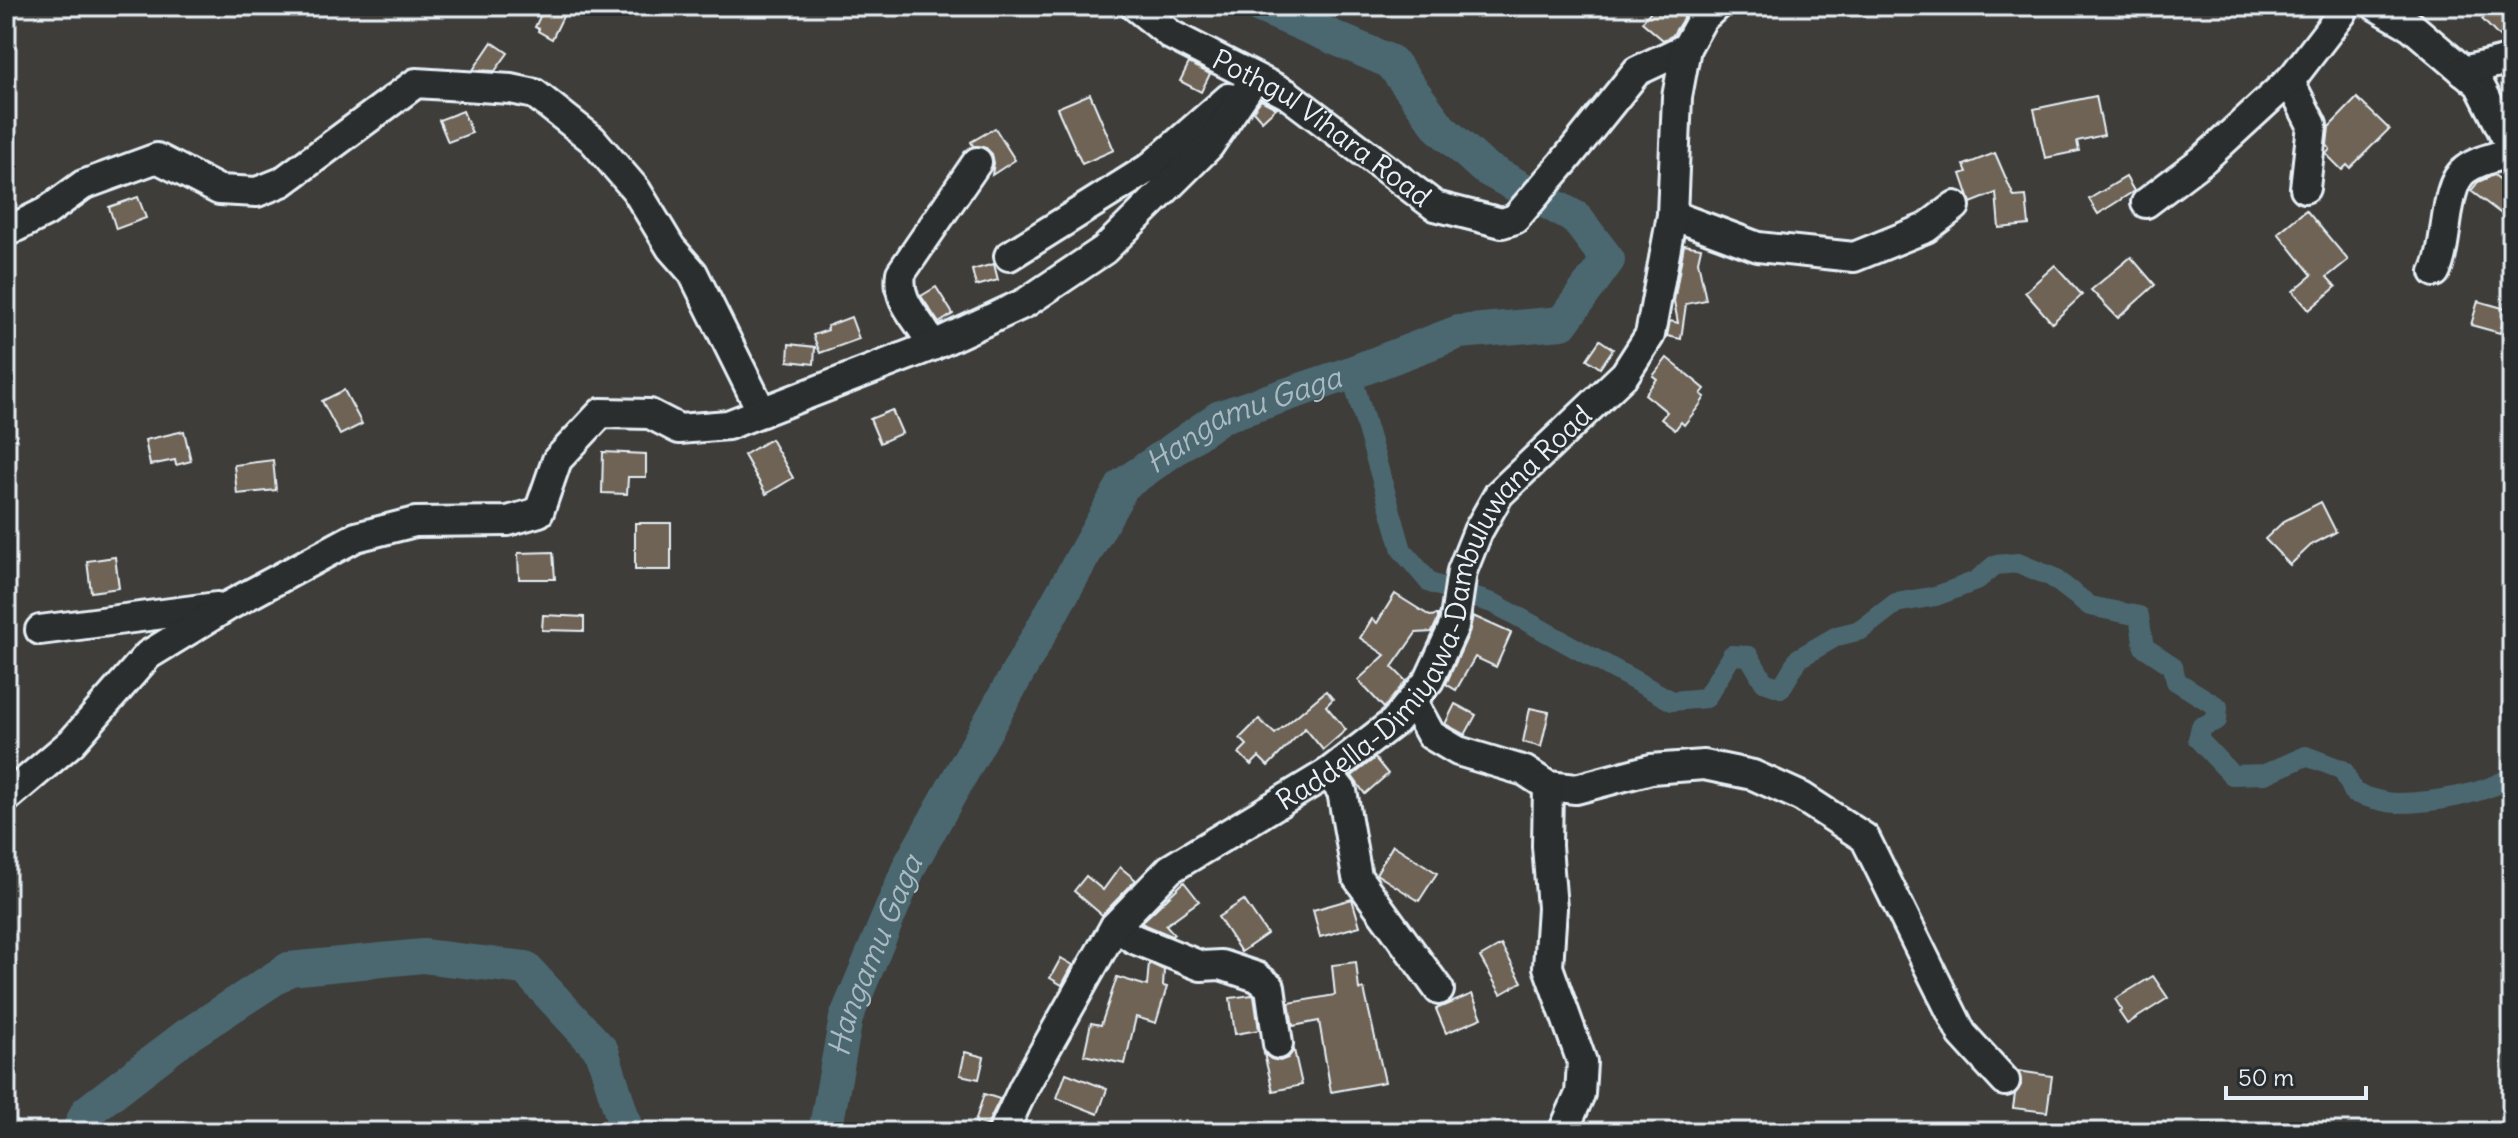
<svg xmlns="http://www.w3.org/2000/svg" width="2518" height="1138" font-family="Delius,sans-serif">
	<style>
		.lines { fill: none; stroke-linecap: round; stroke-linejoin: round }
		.canal { stroke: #4c6770; stroke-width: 20 }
		.river { stroke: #4c6770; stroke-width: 34 }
		.building { fill: #6e6355; stroke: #e8f1f8; stroke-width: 2 }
		.minor-casing { stroke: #e8f1f8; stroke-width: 34 }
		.minor { stroke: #2a2d2e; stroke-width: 28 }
		.labels { text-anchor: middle; stroke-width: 7; stroke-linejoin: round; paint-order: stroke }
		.street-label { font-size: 28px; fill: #e8f1f8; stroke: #2a2d2e }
		.water-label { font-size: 30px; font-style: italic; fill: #aabac2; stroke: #2a2d2e }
	</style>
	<rect width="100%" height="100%" fill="#3e3d3a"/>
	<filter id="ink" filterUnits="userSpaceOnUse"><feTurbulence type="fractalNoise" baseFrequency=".0125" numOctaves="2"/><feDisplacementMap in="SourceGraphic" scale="16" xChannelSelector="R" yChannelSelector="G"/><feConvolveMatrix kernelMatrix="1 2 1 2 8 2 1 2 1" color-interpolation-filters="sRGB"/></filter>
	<g filter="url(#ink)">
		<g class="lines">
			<path class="canal" d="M1351,373L1402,550L1430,583L1495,604L1672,701L1706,698L1732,655L1749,656L1764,682L1781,688L1799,658L1837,636L1861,630L1896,603L1936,596L1976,581L1995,565L2018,563L2052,577L2090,606L2139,616L2144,647L2173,666L2176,681L2218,707L2217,720L2201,727L2198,739L2232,775L2265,774L2306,756L2343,770L2354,793C2367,797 2383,803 2397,803C2431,803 2483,795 2512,776"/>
			<g class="river">
				<polyline points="78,1132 87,1112 186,1036 289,969 423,956 525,968 602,1051 627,1132"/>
				<path id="s1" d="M825,1132L846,1018L910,865L1123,485L1220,417L1351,373L1459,332L1562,323L1608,260L1576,218L1483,167L1440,128L1391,62L1260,6"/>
			</g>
		</g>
		<g class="building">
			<polygon points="545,6 568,6 552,39 538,31 539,29 535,27"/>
			<polygon points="1655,6 1691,6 1672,36 1663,40 1642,22"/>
			<polygon points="2495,6 2508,6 2512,11 2512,42 2505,43 2482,19"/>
			<polygon points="492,42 508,53 495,71 473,70"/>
			<polygon points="1189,63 1210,74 1201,92 1180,81"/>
			<polygon points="1090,94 1114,150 1082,164 1057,108"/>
			<polygon points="2096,96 2104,135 2077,141 2079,151 2045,158 2034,109"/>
			<polygon points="2357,98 2389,129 2350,168 2347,165 2342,170 2326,154 2330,149 2327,145 2329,127"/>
			<polygon points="1261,100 1276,108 1262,121 1253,111"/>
			<polygon points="463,111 472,133 448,142 439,120"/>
			<polygon points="995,128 1015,160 992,175 994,163 992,154 986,148 973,146 971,142"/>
			<polygon points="1995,153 2014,197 2026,196 2029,225 1999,228 1996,193 1971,203 1961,174 1967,172 1964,165"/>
			<polygon points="2494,175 2512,188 2512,222 2471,191 2478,182"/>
			<polygon points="2126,177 2134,191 2098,214 2089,199"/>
			<polygon points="138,197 146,218 116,229 109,207"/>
			<polygon points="2306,210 2348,260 2327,277 2336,287 2309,310 2293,291 2312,275 2278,233"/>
			<polygon points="1684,245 1701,248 1698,261 1706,300 1686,304 1681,339 1667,336 1670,321 1678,323 1674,301"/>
			<polygon points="2131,257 2155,285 2118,318 2091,290"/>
			<polygon points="994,264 998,280 976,286 972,270"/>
			<polygon points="2055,265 2082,295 2052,323 2025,292"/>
			<polygon points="936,287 953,314 939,323 921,296"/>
			<polygon points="2478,301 2506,309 2500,333 2471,325"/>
			<polygon points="851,317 859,339 820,353 813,335 828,330 827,326"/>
			<polygon points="1600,340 1613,349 1600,368 1587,359"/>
			<polygon points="789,344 815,347 814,364 788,361"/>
			<polygon points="1667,358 1705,389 1701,394 1705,397 1699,406 1684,425 1681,422 1675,430 1661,419 1667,412 1645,394 1657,379 1653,376"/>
			<polygon points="344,390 362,424 340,435 322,401"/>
			<polygon points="892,410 902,433 880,443 870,419"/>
			<polygon points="184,431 191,461 176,465 175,460 150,465 145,440"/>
			<polygon points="771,439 793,478 766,494 744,455"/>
			<polygon points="603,452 646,454 646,477 628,477 627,494 602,493"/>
			<polygon points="273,460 276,490 237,494 234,465"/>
			<polygon points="2321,502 2336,532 2311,545 2290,565 2265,539 2284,521"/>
			<rect x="635" y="523" width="36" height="47"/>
			<polygon points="553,552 555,579 519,579 518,553"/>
			<polygon points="115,557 119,588 91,592 87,561"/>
			<polygon points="1395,594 1430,616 1438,615 1438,619 1432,632 1416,633 1392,667 1406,681 1384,708 1358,680 1385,655 1360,638 1372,619 1377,623"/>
			<polygon points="543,615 584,617 584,631 542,630"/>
			<polygon points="1473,616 1511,633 1496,667 1475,657 1456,690 1446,684 1469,633"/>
			<polygon points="1326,691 1333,699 1326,706 1346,730 1323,750 1305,728 1268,766 1259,757 1251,765 1239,753 1247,745 1240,738 1259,719 1275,734"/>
			<polygon points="1455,704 1476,715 1465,735 1445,724"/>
			<polygon points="1530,708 1549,712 1541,747 1523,742"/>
			<polygon points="1375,758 1388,774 1365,794 1352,776"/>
			<polygon points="1393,845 1437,873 1419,901 1376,874"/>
			<polygon points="1120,867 1136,880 1102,915 1074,891 1086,876 1103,890"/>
			<polygon points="1184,882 1199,901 1166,925 1174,934 1172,936 1141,923"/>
			<polygon points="1352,899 1360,926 1320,937 1313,910"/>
			<polygon points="1244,900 1267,934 1241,952 1218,917"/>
			<polygon points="1501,945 1522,982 1501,994 1480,957"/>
			<polygon points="1061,958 1073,965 1062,985 1050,978"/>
			<polygon points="1356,962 1359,990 1364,989 1385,1082 1331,1092 1319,1021 1293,1026 1289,1003 1335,995 1332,965"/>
			<polygon points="1149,963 1164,970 1163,986 1167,987 1156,1023 1136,1017 1125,1064 1084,1055 1091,1023 1101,1025 1117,977 1147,986"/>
			<polygon points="2153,976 2168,998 2127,1024 2119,1012 2122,1010 2115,999"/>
			<polygon points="1472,994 1482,1018 1446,1033 1436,1009"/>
			<polygon points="1252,995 1254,996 1259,1030 1235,1034 1230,998"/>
			<polygon points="1294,1050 1302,1085 1273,1091 1264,1054 1271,1059 1280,1061 1288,1058"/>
			<polygon points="965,1052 984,1057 979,1079 960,1075"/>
			<polygon points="2018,1071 2052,1076 2047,1112 2013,1108 2015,1094 2021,1085"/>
			<polygon points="1066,1073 1107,1089 1098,1114 1057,1098"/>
			<polygon points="984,1094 1000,1099 987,1125 975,1122"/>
		</g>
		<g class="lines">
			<defs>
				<g id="minor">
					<path id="s2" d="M1135,6L1171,35L1287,94L1435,206L1502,223L1515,219L1563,163L1637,71L1686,48"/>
					<polyline points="2376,6 2411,26 2479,84 2512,149"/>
					<polyline points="2463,71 2512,59"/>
					<polyline points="2305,188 2312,125 2292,86 2293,77 2342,13 2342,6"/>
					<polyline points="2146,203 2204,159 2293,77"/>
					<polyline points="1672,215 1758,247 1854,257 1926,228 1955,206"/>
					<polyline points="6,232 46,212 83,185 157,158 219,190 257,192 282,182 416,83 511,89 535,94 592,139 636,190 671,248 693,273 762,412"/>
					<polyline points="1009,256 1149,168 1229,98"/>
					<path d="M2435,272C2449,245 2443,186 2465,170C2478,160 2496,157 2512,152"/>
					<path d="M932,346C921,319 896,305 901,273L977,162"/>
					<polyline points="40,630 217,607"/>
					<polyline points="1412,701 1431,735 1458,751 1525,771 1548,786 1576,789 1651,769 1704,765 1753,775 1802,797 1865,838 1962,1034 2005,1081"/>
					<polyline points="1328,773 1342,791 1357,877 1439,990"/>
					<polyline points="1548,786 1547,846 1552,908 1548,967 1582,1062 1580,1094 1563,1132"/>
					<polyline points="6,798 72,742 148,655 228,606 356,537 415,522 508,521 539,512 557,460 601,413 650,414 679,429 728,425 932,346 1025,303 1104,250 1209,146 1255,78"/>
					<polyline points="1115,926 1134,939 1201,966 1221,965 1257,977 1270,987 1278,1044"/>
					<path id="s3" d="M1003,1132L1024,1087L1115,926L1170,869L1328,773L1394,722L1429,680L1454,626L1462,571L1478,531L1499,494L1625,374L1650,335L1672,215L1677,97L1686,48L1702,19L1716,6"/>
				</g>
			</defs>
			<use href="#minor" class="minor-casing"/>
			<use href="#minor" class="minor"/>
		</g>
	</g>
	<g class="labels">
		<g class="street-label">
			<text dy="10" stroke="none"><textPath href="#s2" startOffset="224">Pothgul Vihara Road</textPath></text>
			<text dy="10" stroke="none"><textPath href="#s3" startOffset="700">Raddella-Dimiyawa-Dambuluwana Road</textPath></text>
		</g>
		<g class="water-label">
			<text dy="10" stroke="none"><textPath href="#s1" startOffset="856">Hangamu Gaga</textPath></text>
			<text dy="10" stroke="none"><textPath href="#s1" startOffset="184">Hangamu Gaga</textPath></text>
		</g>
	</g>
	<rect width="2518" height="1138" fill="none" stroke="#2a2d2e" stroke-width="32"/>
	<rect x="16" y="16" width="2486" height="1106" fill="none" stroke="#e8f1f8" stroke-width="3" filter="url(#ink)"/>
	<path d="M2226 1086v12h140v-12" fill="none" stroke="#e8f1f8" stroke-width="4"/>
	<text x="2238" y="1086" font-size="24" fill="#e8f1f8" stroke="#2a2d2e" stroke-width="6" paint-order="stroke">50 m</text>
</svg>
